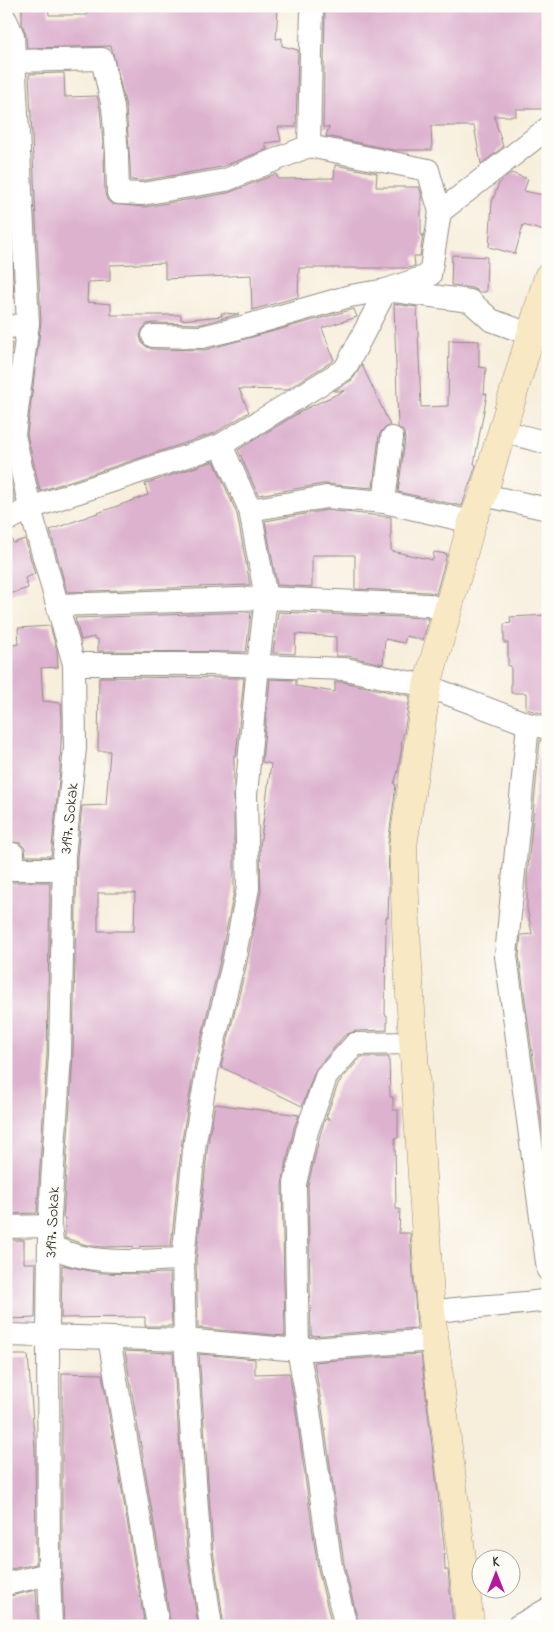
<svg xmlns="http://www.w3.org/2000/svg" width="554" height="1632" font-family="'Indie Flower',sans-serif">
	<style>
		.building { fill: #ddb2cf; fill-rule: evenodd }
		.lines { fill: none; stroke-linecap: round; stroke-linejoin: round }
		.street-casing { stroke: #918c84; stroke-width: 24 }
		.secondary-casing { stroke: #918c84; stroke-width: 29 }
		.street { stroke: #fff; stroke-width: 22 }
		.secondary { stroke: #f8e8c3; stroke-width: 28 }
		.labels { text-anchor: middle; stroke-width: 4; stroke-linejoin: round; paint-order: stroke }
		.street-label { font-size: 16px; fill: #2b2b2b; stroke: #fdfcf7 }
	</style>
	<rect width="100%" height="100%" fill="#fdfcf7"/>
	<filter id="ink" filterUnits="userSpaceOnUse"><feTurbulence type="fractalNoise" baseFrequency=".02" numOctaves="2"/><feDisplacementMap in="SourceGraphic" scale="10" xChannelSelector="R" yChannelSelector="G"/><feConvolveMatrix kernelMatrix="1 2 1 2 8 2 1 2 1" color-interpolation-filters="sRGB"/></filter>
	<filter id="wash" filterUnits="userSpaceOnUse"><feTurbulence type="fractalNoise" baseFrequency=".0096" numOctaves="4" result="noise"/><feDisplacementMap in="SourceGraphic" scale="20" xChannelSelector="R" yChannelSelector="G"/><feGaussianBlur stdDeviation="1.12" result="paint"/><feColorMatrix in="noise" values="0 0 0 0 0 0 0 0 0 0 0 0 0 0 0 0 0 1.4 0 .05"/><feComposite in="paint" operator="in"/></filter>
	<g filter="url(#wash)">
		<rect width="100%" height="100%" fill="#f7eedc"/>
		<g id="blocks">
			<g class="building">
				<polygon points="22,6 48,6 49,15 87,15 87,6 270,6 278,8 276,39 282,38 282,46 298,50 296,127 278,127 281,141 265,143 267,149 222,167 141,181 131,180 126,106 111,46 27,48 26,35 22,24"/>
				<polygon points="347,6 548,6 548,109 516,109 516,116 494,116 503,147 481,164 474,126 431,126 432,150 393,150 326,136 329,127 323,127 325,10 347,9"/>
				<polygon points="64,73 65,97 97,96 100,109 104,154 105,193 107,200 112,204 144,207 228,193 276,174 278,179 334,178 335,165 377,173 376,187 419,187 421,192 421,235 423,235 420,256 414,256 415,266 409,268 299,268 298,297 252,310 251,275 165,279 165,263 110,265 110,281 88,282 87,302 111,304 111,315 181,315 181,320 222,316 221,313 239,314 201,324 153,323 147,324 142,330 140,336 142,343 147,347 152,349 205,350 354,309 357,317 322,328 334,360 286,390 239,389 249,412 215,433 40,491 27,434 41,322 29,74"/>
				<polygon points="6,158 14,298 9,298 6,241"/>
				<polygon points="511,173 528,179 524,191 548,196 548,232 523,225 515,254 489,247 492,202 499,183"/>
				<polygon points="452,255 487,257 486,292 480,292 472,288 451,285"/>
				<polygon points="394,304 417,307 421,407 448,406 449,340 479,341 479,367 486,368 484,394 487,394 474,464 476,465 462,506 398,492 405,439 404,432 398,427"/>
				<polygon points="6,343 12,343 6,391"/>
				<polygon points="362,365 390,425 382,430 379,436 373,488 324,484 258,495 238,450 305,409 344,391 334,391 352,380"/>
				<polygon points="6,461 15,501 6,505"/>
				<polygon points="214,461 237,514 250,585 67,592 50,530 148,495 145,484"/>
				<polygon points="327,510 391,517 391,551 433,560 434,552 447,554 436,594 429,592 355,589 355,555 312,555 312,587 277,585 265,521"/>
				<polygon points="10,533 13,543 25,539 35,574 25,578 28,588 10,594 6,584 6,534"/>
				<polygon points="251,612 246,652 98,651 98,639 94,639 94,637 81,640 75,618"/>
				<polygon points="278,612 426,618 429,619 423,640 406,636 404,643 385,639 383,664 348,656 336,656 336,637 296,634 295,654 273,653"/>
				<polygon points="548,615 548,715 526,709 526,693 511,693 511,666 508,666 508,643 504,643 504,624 511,623 510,617"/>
				<polygon points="50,626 57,651 58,667 41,668 43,701 61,703 62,721 60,769 51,856 26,856 25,848 20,843 6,841 6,778 9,726 7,726 8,675 6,675 6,646 19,644 18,628"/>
				<path d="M99,677L244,678L236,756L234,755V892L220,961L195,1064L182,1140L171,1246L102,1247L87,1245L65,1238V1218H63L73,1055L77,857L82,806L106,805L110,751H98ZM98,893H135L134,931H98Z"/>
				<polygon points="270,679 296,680 296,686 335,692 335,682 343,682 410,696 404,732 401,745 402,745 398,771 394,784 396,785 388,844 389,887 388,917 386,917 385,1015 387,1015 387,1030 355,1031 345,1035 316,1069 302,1106 221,1067 246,967 261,891 260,846 271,764 262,762"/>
				<polygon points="540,740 548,741 548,1140 544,1140 519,956 521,935 532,934 527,908 527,878"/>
				<polygon points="6,880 13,882 50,882 47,1054 37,1213 6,1214"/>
				<polygon points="361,1057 389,1057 390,1097 393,1097 393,1110 398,1110 398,1138 395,1138 396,1209 400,1209 399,1233 410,1233 417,1328 311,1336 308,1185 320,1135 325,1119 330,1119 326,1117 338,1084"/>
				<polygon points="215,1104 299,1115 294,1128 282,1184 285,1336 198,1328 196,1260 208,1143"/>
				<polygon points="6,1240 24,1240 24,1263 36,1263 35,1318 6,1319"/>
				<polygon points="62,1265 100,1273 134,1274 170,1273 172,1326 145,1326 145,1317 61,1318"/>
				<polygon points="125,1351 173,1353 187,1552 198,1625 171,1625"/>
				<polygon points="199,1354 255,1359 255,1374 289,1373 295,1405 318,1569 332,1626 224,1626 213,1550"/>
				<polygon points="421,1354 444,1545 445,1570 448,1570 453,1623 426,1626 359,1626 344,1564 321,1401 314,1362"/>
				<polygon points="11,1355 28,1355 35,1448 36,1564 6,1570 6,1362 8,1359 11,1359"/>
				<polygon points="62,1373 102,1374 145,1626 64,1626 62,1574"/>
				<polygon points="36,1590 38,1625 6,1624 6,1597"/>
			</g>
		</g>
	</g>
	<g filter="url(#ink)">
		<use href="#blocks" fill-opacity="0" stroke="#918c84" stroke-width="1"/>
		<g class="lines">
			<defs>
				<g id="street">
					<polyline points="312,6 309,146 428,170 440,212"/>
					<polyline points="6,20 13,36 28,323 14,435 30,508 74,664 75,748 64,856 60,1055 49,1231 48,1336 49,1574 51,1626"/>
					<polyline points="14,61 102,59 113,107 117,153 118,193 142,194 226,180 309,146"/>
					<polyline points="6,328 28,323"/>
					<polyline points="153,336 202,337 239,328 350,296 386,290 470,301 491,320 532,335 548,336"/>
					<polyline points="502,431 548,443"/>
					<polyline points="483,495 548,509"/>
					<polyline points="384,502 392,438"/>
					<polyline points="250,510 326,497 384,502 472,522"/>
					<polyline points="6,521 30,508 221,445 345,369 386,290 430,275 440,212 548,128"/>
					<polyline points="58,605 266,598 428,605 447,611"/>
					<polyline points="74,664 209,664 345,669 427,686 528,724 548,728"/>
					<polyline points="528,724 506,956 548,1270"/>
					<polyline points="6,854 13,854 13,869 64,869"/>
					<path d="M6,1227L50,1226L53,1247C93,1267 140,1260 183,1259"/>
					<path d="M431,1312C470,1306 509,1306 548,1300"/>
					<polyline points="6,1335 185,1340 298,1350 434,1340"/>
					<polyline points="109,1338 158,1626"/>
					<polyline points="6,1584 49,1574"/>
					<polyline points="211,1626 200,1551 185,1340 183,1259 195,1141 208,1066 233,964 248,888 246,795 258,665 266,598 250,510 221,445"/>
					<polyline points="346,1626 331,1567 308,1403 298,1350 295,1184 307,1131 326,1077 355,1044 413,1043"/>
					<polyline points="518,1626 548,1609"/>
				</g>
				<polyline id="secondary" points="469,1626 469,1615 431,1312 407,950 403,846 427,686 472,522 483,495 548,277"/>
			</defs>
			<use href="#street" class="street-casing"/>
			<use href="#secondary" class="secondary-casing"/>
			<use href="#street" class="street"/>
			<use href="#secondary" class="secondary"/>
		</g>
	</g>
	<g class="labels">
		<g class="street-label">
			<text transform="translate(68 818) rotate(-84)" y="6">3197. Sokak</text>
			<text transform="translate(51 1222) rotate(-87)" y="6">3197. Sokak</text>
		</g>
	</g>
	<rect width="554" height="1632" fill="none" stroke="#fdfcf7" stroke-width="25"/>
	<g transform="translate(496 1574)"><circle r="24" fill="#fdfcf7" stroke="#a9a8a5"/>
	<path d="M0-4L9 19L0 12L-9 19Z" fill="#b5179e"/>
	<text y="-8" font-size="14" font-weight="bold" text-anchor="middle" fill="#2b2b2b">K</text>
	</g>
</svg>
